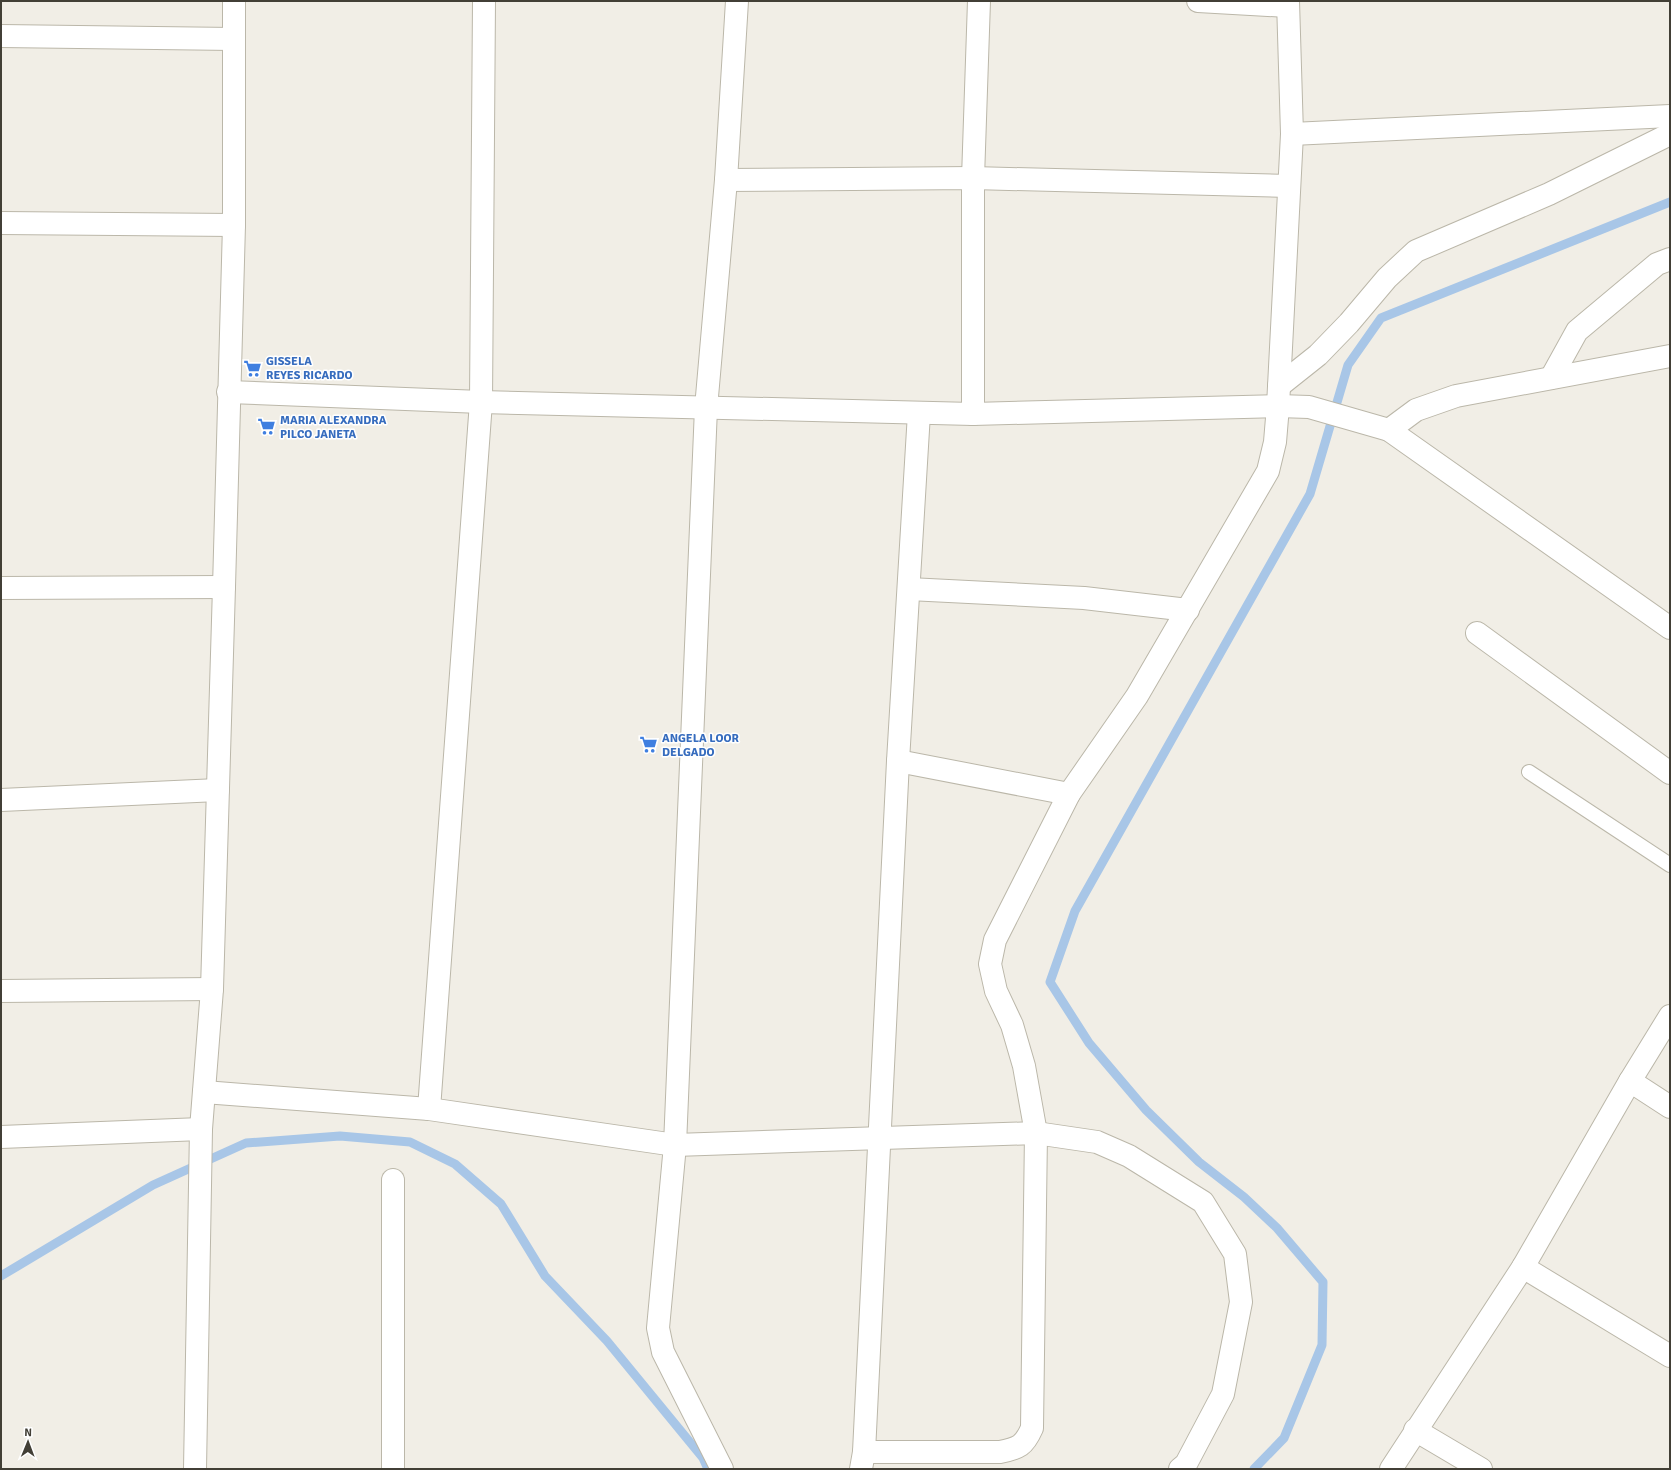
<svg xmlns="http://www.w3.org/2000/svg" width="1671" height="1470" font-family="Signika,sans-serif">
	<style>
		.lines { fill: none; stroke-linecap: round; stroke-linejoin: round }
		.stream { stroke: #a8c6e7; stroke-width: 9 }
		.service-casing { stroke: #bbb7a9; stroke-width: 16 }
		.minor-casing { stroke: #bbb7a9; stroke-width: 24 }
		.service { stroke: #fff; stroke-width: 14 }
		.minor { stroke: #fff; stroke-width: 22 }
		.labels { text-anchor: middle; stroke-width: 3; stroke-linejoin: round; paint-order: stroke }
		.shop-label { font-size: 12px; font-weight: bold; fill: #366cbe; stroke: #fff; text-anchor: start }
	</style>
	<rect width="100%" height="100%" fill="#f1eee6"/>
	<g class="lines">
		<g class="stream">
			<polyline points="1,1276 153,1185 246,1143 340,1136 410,1142 455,1164 501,1204 545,1276 607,1341 703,1458 708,1469"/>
			<polyline points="1254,1469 1284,1438 1322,1345 1323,1282 1277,1228 1244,1197 1199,1162 1146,1110 1089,1043 1050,982 1075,911 1310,494 1348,365 1381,318 1670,202"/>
		</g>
		<defs>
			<polyline id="service" points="1529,772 1670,865"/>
			<g id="minor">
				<polyline points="1198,1 1288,6"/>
				<polyline points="1,36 233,39"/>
				<polyline points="1292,134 1670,116"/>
				<polyline points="726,180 973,178 1289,186"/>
				<polyline points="1,223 234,225"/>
				<polyline points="1551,378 1577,331 1657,264 1670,259"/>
				<polyline points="1279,386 1318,355 1349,323 1387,278 1416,251 1549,194 1670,134"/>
				<polyline points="228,392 481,402 973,414 1278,406 1309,407 1389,430 1416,410 1456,396 1670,356"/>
				<polyline points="973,414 973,178 979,1"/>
				<polyline points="1389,430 1670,628"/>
				<polyline points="1,588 224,587"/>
				<polyline points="909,589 1084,598 1188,610"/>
				<polyline points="1477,633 1670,773"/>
				<polyline points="898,761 1069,794"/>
				<polyline points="1,800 218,790"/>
				<polyline points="1,991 212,989"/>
				<polyline points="1630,1081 1670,1107"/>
				<polyline points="204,1092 429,1109 675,1145 1036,1133 1097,1142 1129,1156 1203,1202 1235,1254 1241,1302 1223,1394 1186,1464 1180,1469"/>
				<polyline points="429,1109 481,402 484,1"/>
				<polyline points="1,1137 201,1129"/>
				<polyline points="1523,1267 1670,1356"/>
				<polyline points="1415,1430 1481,1469"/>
				<path d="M864,1452H1000C1019,1448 1024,1446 1032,1428L1036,1133L1024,1066L1012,1025L996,991L990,964L995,940L1069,794L1137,696L1268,471L1275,442L1278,406L1292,134L1288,1"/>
				<polyline points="195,1469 201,1129 212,989 224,587 234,225 234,1"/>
				<polyline points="393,1469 393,1180"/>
				<polyline points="722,1469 663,1352 658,1328 675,1145 706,408 726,180 737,1"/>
				<polyline points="861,1469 864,1452 898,761 919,413"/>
				<polyline points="1391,1469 1523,1267 1630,1081 1670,1016"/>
			</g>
		</defs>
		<use href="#service" class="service-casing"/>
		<use href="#minor" class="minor-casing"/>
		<use href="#service" class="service"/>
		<use href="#minor" class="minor"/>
	</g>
	<defs>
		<symbol id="supermarket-bare" viewBox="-9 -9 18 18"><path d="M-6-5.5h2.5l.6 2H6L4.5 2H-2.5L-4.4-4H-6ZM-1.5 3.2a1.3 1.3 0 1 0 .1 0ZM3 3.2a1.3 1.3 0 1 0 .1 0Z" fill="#3f7fe0" stroke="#fff" stroke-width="2.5" paint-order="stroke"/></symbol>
	</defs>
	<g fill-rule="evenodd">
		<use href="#supermarket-bare" x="240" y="356" width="25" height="25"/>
		<use href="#supermarket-bare" x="254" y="414" width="25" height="25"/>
		<use href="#supermarket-bare" x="636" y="732" width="25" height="25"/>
	</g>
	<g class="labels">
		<g class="shop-label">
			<text x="266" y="365">GISSELA<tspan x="266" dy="14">REYES RICARDO</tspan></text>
			<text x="280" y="424">MARIA ALEXANDRA<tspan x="280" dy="14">PILCO JANETA</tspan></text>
			<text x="662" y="742">ANGELA LOOR<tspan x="662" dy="14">DELGADO</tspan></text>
		</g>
	</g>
	<rect width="1671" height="1470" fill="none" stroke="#423f36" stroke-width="4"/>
	<g transform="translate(28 1442) rotate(1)" stroke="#ffffff" stroke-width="3" paint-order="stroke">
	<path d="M0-3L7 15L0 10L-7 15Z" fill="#423f36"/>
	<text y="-6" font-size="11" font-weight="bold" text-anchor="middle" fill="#423f36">N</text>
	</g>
</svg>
